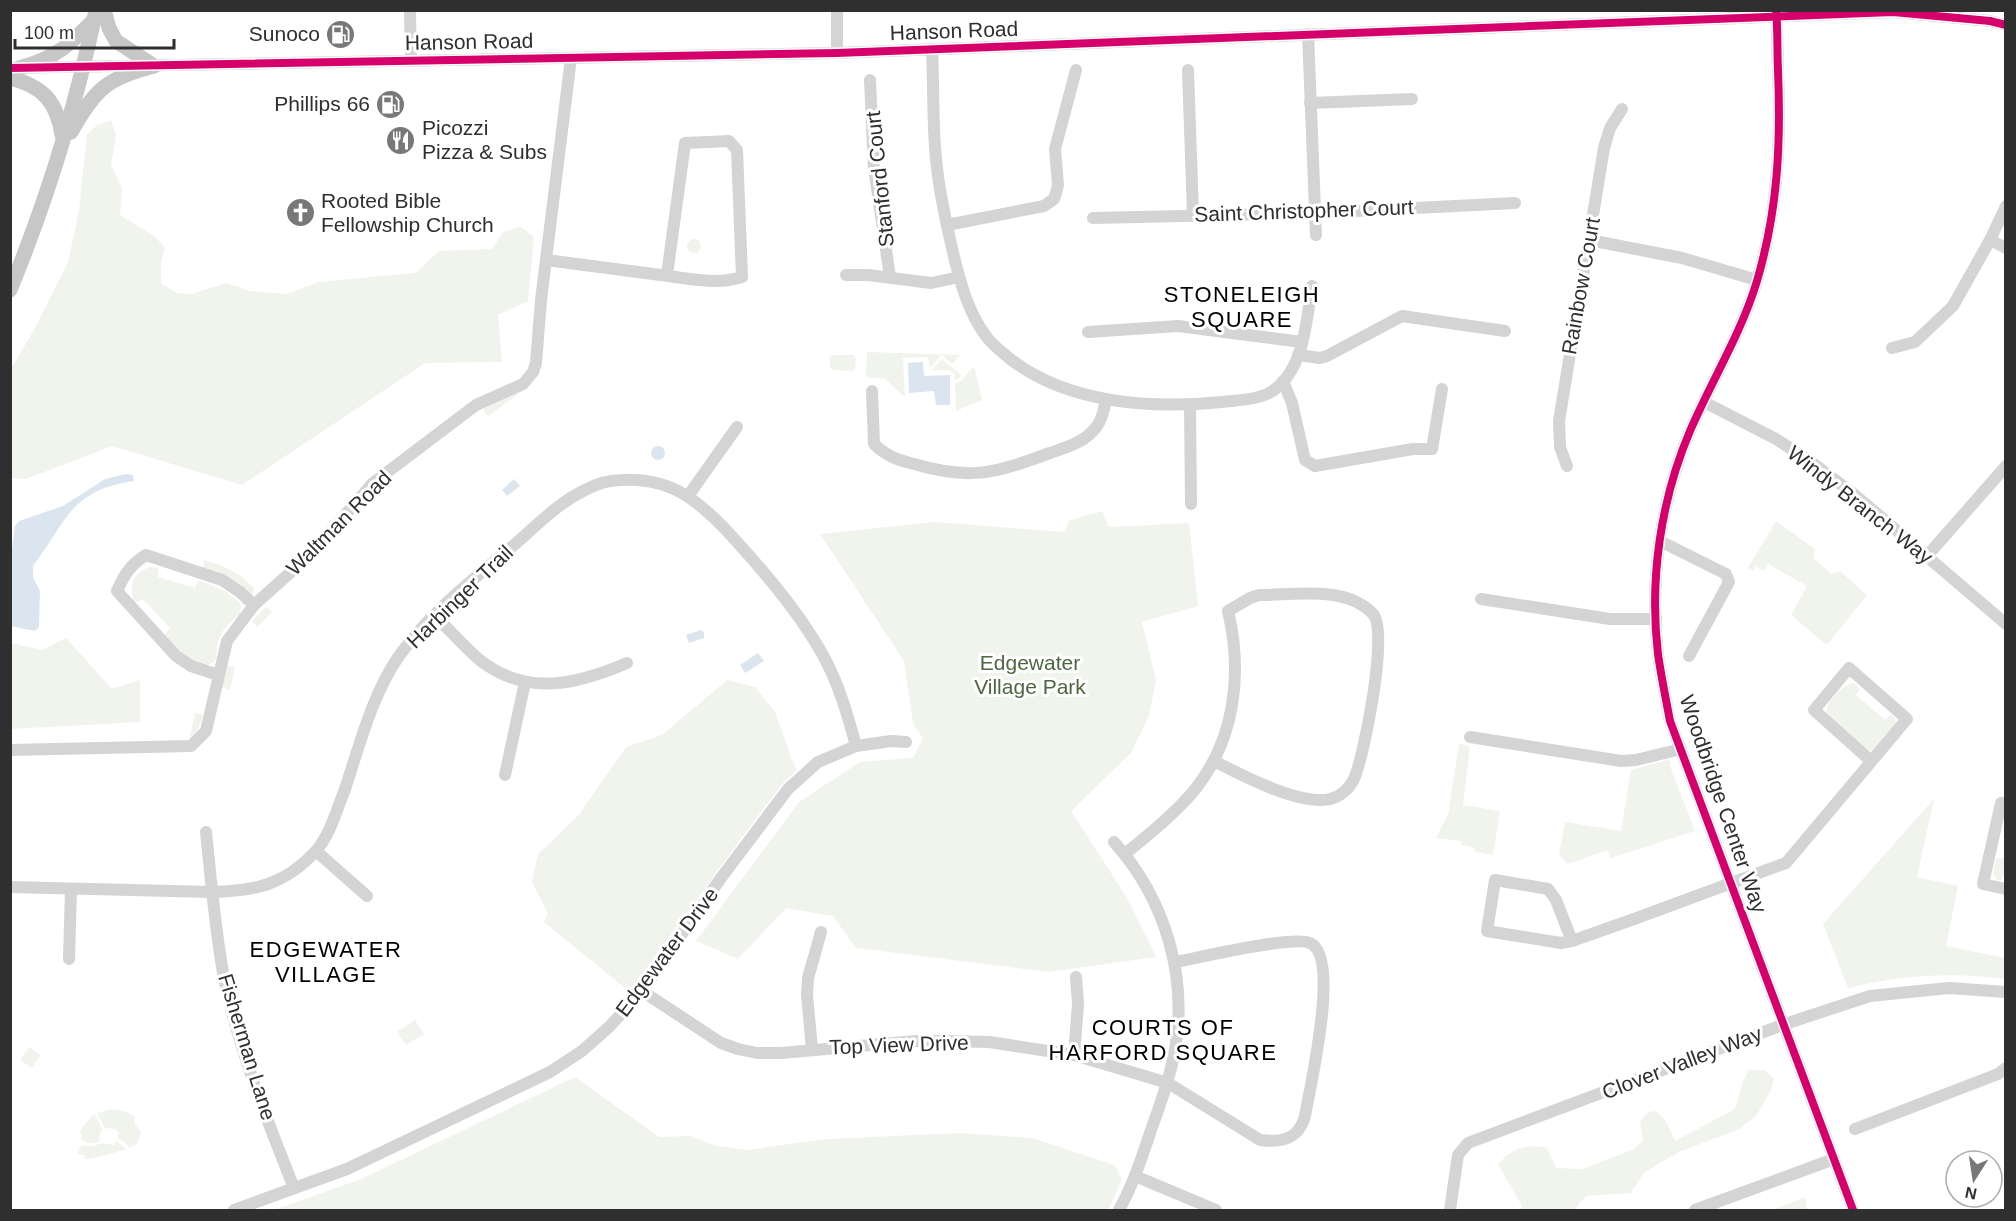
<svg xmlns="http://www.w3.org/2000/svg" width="2016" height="1221" font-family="Arial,sans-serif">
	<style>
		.green { fill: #f0f4ed }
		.water { fill: #dbe5f0 }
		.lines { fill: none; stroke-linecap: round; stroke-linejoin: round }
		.minor { stroke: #d4d4d4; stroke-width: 12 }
		.major { stroke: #c7c7c7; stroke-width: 15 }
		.cycleway-casing { stroke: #fff; stroke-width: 11 }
		.cycleway { stroke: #d6006c; stroke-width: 8 }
		.labels { text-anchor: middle; stroke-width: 6; stroke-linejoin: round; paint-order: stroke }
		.street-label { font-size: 21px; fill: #2f2f2f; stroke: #fff }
		.poi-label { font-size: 21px; fill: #2f2f2f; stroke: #fff; text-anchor: end }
		.park-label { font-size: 21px; fill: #4d6740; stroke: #fff }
		.neighbourhood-label { font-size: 22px; letter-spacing: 1.5px; fill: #000; stroke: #fff }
	</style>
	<rect width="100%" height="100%" fill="#fff"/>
	<g class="green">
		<polygon points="111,120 116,135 111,165 122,188 120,215 154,236 165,247 161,263 161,283 177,293 192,294 227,283 250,291 288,294 318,282 415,273 439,251 492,249 503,232 521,227 534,237 528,301 498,315 502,362 425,363 242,485 112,446 26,479 11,478 11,369 35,328 68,263 79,210 87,135 96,126"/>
		<circle cx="694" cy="246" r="7"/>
		<polygon points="867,352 960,355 952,364 942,355 930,368 928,357 903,358 905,397 885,379 866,377"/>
		<polygon points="834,355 854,355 856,359 855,369 852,371 833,370 830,367 830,357"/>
		<polygon points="942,359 962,376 955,380 954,374 949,370 932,370"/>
		<polygon points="974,366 982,400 956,411 955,383 961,381"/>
		<polygon points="521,392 488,416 484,411 484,408"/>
		<polygon points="1102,511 1109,527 1189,523 1198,606 1142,622 1156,680 1149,716 1131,753 1071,811 1126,896 1156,957 1048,972 856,948 833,916 786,908 738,959 696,941 799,802 860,762 913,758 923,738 913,724 904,661 820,534 935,522 1065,532 1068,521"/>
		<polygon points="1776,521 1815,549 1813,558 1832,574 1840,571 1867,595 1827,645 1791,615 1807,586 1768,564 1764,571 1756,566 1753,571 1748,568"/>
		<path d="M204,560C224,566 242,573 254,589L252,595L249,593L232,579L203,568Z"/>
		<path d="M150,567L159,568L158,577L195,588L198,581H201L225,591L239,602L241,606L240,614C225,625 214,639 217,658L211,664C193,671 175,646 165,635L170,628L143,599L135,603C128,587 132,573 150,567Z"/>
		<polygon points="266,607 272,612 257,627 252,621"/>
		<polygon points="66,638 112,689 140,680 140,722 11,729 11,643 42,650"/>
		<polygon points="228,666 235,667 230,690 222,687"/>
		<polygon points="727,680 755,687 775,712 793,763 797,770 783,783 743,836 630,992 544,922 548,913 532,882 538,854 578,816 626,747 662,735"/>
		<path d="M1854,683L1860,689L1856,695L1885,720L1891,715L1895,718L1896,725L1875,750L1871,751L1866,749L1827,716C1823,704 1842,684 1854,683Z"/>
		<polygon points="195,713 202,714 203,717 197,731 190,738"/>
		<polygon points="1459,744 1470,746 1463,805 1500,811 1493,855 1475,852 1475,848 1461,845 1461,841 1436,838 1448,815"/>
		<polygon points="1667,760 1670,761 1670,766 1695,831 1611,858 1607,850 1568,864 1559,854 1565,822 1621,831 1631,770"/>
		<path d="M1934,799L1917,877L1958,886L1946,946L2005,958V979C1949,972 1903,975 1848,988L1823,924Z"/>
		<polygon points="1996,858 2005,858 2005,873 2004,873 2001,880 1997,880 1993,873"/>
		<polygon points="415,1020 424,1034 406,1045 397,1032"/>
		<polygon points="29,1047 41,1055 32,1068 20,1060"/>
		<path d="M1749,1070H1765L1774,1079L1771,1090L1756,1116L1739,1129L1679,1152L1656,1165L1643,1174L1631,1193L1587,1196L1580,1202L1575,1210H1521L1522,1206L1498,1164C1513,1148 1524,1144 1547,1148L1556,1168L1582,1169L1634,1149L1643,1141L1640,1121L1648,1112L1656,1111L1665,1120L1675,1141L1735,1109C1740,1095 1741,1082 1749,1070Z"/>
		<polygon points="575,1077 659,1137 692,1136 713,1145 746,1150 827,1139 959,1133 1032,1138 1115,1165 1122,1180 1108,1210 274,1210 361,1179"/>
		<polygon points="112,1109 120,1110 135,1116 134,1122 141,1133 137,1144 129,1148 125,1142 118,1139 119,1133 116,1129 105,1128 97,1113"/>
		<path d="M95,1114L102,1129L99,1137L100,1141C92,1145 88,1144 81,1139L82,1134L79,1132L90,1118Z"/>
		<polygon points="116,1141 126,1149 103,1156 85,1159 85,1156 77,1153 82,1145 93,1146 103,1143 113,1145"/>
		<polygon points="1805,1197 1807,1210 1772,1210"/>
	</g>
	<g class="water">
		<polygon points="923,362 924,376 950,375 950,405 936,405 934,391 909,393 908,363"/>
		<circle cx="658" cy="453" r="7"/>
		<path d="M126,474L133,475L134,481C70,490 67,521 33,566V577L40,591L39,627L35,631L11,626L10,564L15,526L19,521L63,506L105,479Z"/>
		<polygon points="514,479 520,486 507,496 502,490"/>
		<polygon points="701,630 704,632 704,638 689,643 686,635"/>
		<polygon points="758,653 764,661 745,673 740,665"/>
	</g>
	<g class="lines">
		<g class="minor">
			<polyline points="410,10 411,61"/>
			<polyline points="837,10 837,53"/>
			<path d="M1776,10C1778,30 1777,50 1778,70C1781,144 1778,209 1757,281C1741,334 1712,380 1690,431C1661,499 1649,579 1658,654C1661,676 1666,699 1670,721L1853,1210"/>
			<polyline points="1308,34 1316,235"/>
			<path d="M932,50C934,89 932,129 937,168C940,195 946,222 952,248C959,278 967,311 986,336C992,345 1001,351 1009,358C1067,404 1151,409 1222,402C1238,400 1261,400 1274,390C1305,367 1306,321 1312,286"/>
			<polyline points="10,68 837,53 1893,12 1990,21 2006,25"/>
			<polyline points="1188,70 1193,215"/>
			<polyline points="870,80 874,168 890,277"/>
			<polyline points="1310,103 1412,99"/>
			<polyline points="1093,218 1315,213 1515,203"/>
			<polyline points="947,225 1044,206 1054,199 1056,193 1058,185 1055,149 1076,70"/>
			<polyline points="1589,240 1682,258 1757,280"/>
			<polyline points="1990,240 2006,248"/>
			<path d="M546,260C582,265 617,269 653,274C681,277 714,286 742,277L737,150L729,141L685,143L667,275"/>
			<polyline points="846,275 868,275 931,283 959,277"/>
			<polyline points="1088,332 1178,326 1302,342"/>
			<polyline points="1892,348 1915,342 1953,306 1990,240 2006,206"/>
			<polyline points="1298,355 1320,358 1327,356 1402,316 1505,331"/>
			<polyline points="1283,381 1292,403 1305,460 1315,466 1413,449 1432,449 1442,389"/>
			<path d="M872,391L874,444C886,456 898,460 914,464C972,481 995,473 1050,453C1067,447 1086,442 1097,426C1103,418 1104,408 1106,400"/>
			<polyline points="1704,402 1776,439 1810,461 1855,495 2006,624"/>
			<polyline points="1190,405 1191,504"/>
			<polyline points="1567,466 1560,447 1559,421 1604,148 1610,128 1622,109"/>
			<polyline points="688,496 737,427"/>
			<polyline points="1660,541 1726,574 1729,582 1689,656"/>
			<polyline points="1927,556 2006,466"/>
			<polyline points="1481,599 1610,619 1656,619"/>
			<path d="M434,615C450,630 464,647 481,661C528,697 578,684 627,663"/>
			<path d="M218,675L191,666L176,656L117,591C124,575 131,564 146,555L222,580L240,592L254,605"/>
			<polyline points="1470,737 1621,761 1636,760 1681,749"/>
			<polyline points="10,750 191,746 206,731 227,641 254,605 311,554 373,483 476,405 523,384 533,372 536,363 541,300 571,58"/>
			<polyline points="505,775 525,682"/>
			<polyline points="2006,804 2001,803 1983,884 2006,889"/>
			<path d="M206,832C211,880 215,930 224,978C239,1050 267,1120 294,1188"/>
			<path d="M1114,842C1166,900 1189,979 1174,1055C1169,1081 1160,1105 1151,1130C1142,1157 1133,1185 1119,1210"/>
			<polyline points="316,851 367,896"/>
			<path d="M1125,854C1148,835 1173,815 1193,792C1235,741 1243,674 1228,611L1250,598L1259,595C1295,595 1346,585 1373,614C1389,632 1364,756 1354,779C1349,789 1340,797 1330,799C1300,806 1241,775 1214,761"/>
			<path d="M10,887L212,892C255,891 284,885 315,852C330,836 337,809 345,789C360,744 372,695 399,656C430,612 474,579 514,545C536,526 558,503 585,490C596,484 610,480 623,480C645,479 667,484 685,495C705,507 722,525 737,542C769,577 801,615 824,657C839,685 848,716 856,746"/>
			<polyline points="1572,941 1556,900 1548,889 1495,880 1487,931 1561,943 1572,941 1634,919 1786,863 1907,719 1849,668 1814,710 1871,761"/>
			<polyline points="69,959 71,889"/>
			<path d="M642,991L721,1043L738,1049L757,1053H781L916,1041H947L989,1042L1074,1055L1168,1083L1260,1140C1282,1143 1299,1139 1305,1116C1310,1087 1341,956 1310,943C1292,935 1199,958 1175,962"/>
			<polyline points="812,1049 807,995 808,978 821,932"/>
			<polyline points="1074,1055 1078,1004 1076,977"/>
			<polyline points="1855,1129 1998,1074 2006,1068"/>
			<polyline points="1135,1176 1216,1210"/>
			<polyline points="234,1210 347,1169 550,1072 582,1051 609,1027 642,991 721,878 788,789 818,762 856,746 891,741 906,742"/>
			<polyline points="1450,1210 1458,1155 1468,1143 1782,1025 1870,996 1949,988 2006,992"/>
			<polyline points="1695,1210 1834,1159"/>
		</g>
		<g class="major">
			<polyline points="104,10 109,28 116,41 154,66"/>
			<path d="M19,68C56,58 68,46 95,19"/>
			<path d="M10,78C43,86 57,102 62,135"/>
			<path d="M71,132C95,89 107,78 154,66"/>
			<path d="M10,290C47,200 76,106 96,10"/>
		</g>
		<defs>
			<g id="cycleway">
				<path d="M1776,10C1778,30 1777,50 1778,70C1781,144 1778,209 1757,281C1741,334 1712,380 1690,431C1661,499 1649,579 1658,654C1661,676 1666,699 1670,721L1853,1210"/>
				<polyline points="10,68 837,53 1893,12 1990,21 2006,25"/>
			</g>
		</defs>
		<use href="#cycleway" class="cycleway-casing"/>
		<use href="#cycleway" class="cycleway"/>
	</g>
	<defs>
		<symbol id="fuel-disc" viewBox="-11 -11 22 22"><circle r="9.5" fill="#787878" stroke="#fff"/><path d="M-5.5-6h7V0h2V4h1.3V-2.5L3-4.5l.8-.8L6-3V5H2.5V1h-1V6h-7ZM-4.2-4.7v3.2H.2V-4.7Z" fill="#fff"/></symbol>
		<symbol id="restaurant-disc" viewBox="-11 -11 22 22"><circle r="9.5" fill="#787878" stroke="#fff"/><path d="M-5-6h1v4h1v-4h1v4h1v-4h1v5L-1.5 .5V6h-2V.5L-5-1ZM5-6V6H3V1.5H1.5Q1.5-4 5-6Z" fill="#fff"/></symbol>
		<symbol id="church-disc" viewBox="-11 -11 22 22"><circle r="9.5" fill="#787878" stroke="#fff"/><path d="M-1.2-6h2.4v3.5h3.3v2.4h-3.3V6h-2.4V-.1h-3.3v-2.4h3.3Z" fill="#fff"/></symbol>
	</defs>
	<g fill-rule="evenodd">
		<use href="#fuel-disc" x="324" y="18" width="33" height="33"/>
		<use href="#fuel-disc" x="374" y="88" width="33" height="33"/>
		<use href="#restaurant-disc" x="384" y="124" width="33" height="33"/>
		<use href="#church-disc" x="284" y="196" width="33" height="33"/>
	</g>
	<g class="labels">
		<g class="street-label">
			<text transform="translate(954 31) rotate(-2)" y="7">Hanson Road</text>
			<text transform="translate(469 42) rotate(-1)" y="7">Hanson Road</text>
			<text transform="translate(880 179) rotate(-96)" y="7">Stanford Court</text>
			<text transform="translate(1304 211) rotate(-2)" y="7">Saint Christopher Court</text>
			<text transform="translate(1581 286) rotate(-80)" y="7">Rainbow Court</text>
			<text transform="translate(1860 505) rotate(38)" y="7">Windy Branch Way</text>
			<text transform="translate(339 523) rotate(-45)" y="7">Waltman Road</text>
			<text transform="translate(460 597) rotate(-44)" y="7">Harbinger Trail</text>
			<text transform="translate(1723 804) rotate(71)" y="7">Woodbridge Center Way</text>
			<text transform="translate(667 952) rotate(-53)" y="7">Edgewater Drive</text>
			<text transform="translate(899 1045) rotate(-2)" y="7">Top View Drive</text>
			<text transform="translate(247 1047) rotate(73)" y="7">Fisherman Lane</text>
			<text transform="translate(1682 1063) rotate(-21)" y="7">Clover Valley Way</text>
		</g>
		<g class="poi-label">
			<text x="320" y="41">Sunoco</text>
			<text x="370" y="111">Phillips 66</text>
			<text x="422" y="135" text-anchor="start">Picozzi<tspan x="422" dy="24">Pizza &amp; Subs</tspan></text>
			<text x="321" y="208" text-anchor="start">Rooted Bible<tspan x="321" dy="24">Fellowship Church</tspan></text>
		</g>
		<g class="park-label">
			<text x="1030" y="670">Edgewater<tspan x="1030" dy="24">Village Park</tspan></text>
		</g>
		<g class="neighbourhood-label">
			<text x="1242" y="302">STONELEIGH<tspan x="1242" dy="25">SQUARE</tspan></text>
			<text x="326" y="957">EDGEWATER<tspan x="326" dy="25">VILLAGE</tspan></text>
			<text x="1163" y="1035">COURTS OF<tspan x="1163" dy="25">HARFORD SQUARE</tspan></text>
		</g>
	</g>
	<rect width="2016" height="1221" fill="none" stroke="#2f2f2f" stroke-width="24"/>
	<g transform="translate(1974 1179) rotate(192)"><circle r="28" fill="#ffffff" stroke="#acacac" stroke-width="1.5"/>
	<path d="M0-4.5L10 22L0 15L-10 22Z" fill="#787878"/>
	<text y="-9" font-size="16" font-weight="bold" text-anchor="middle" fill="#2f2f2f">N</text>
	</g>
	<path d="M15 39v9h159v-9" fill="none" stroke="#2f2f2f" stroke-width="3"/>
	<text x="24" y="39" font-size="18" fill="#2f2f2f" stroke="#ffffff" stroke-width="4.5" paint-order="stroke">100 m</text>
</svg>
